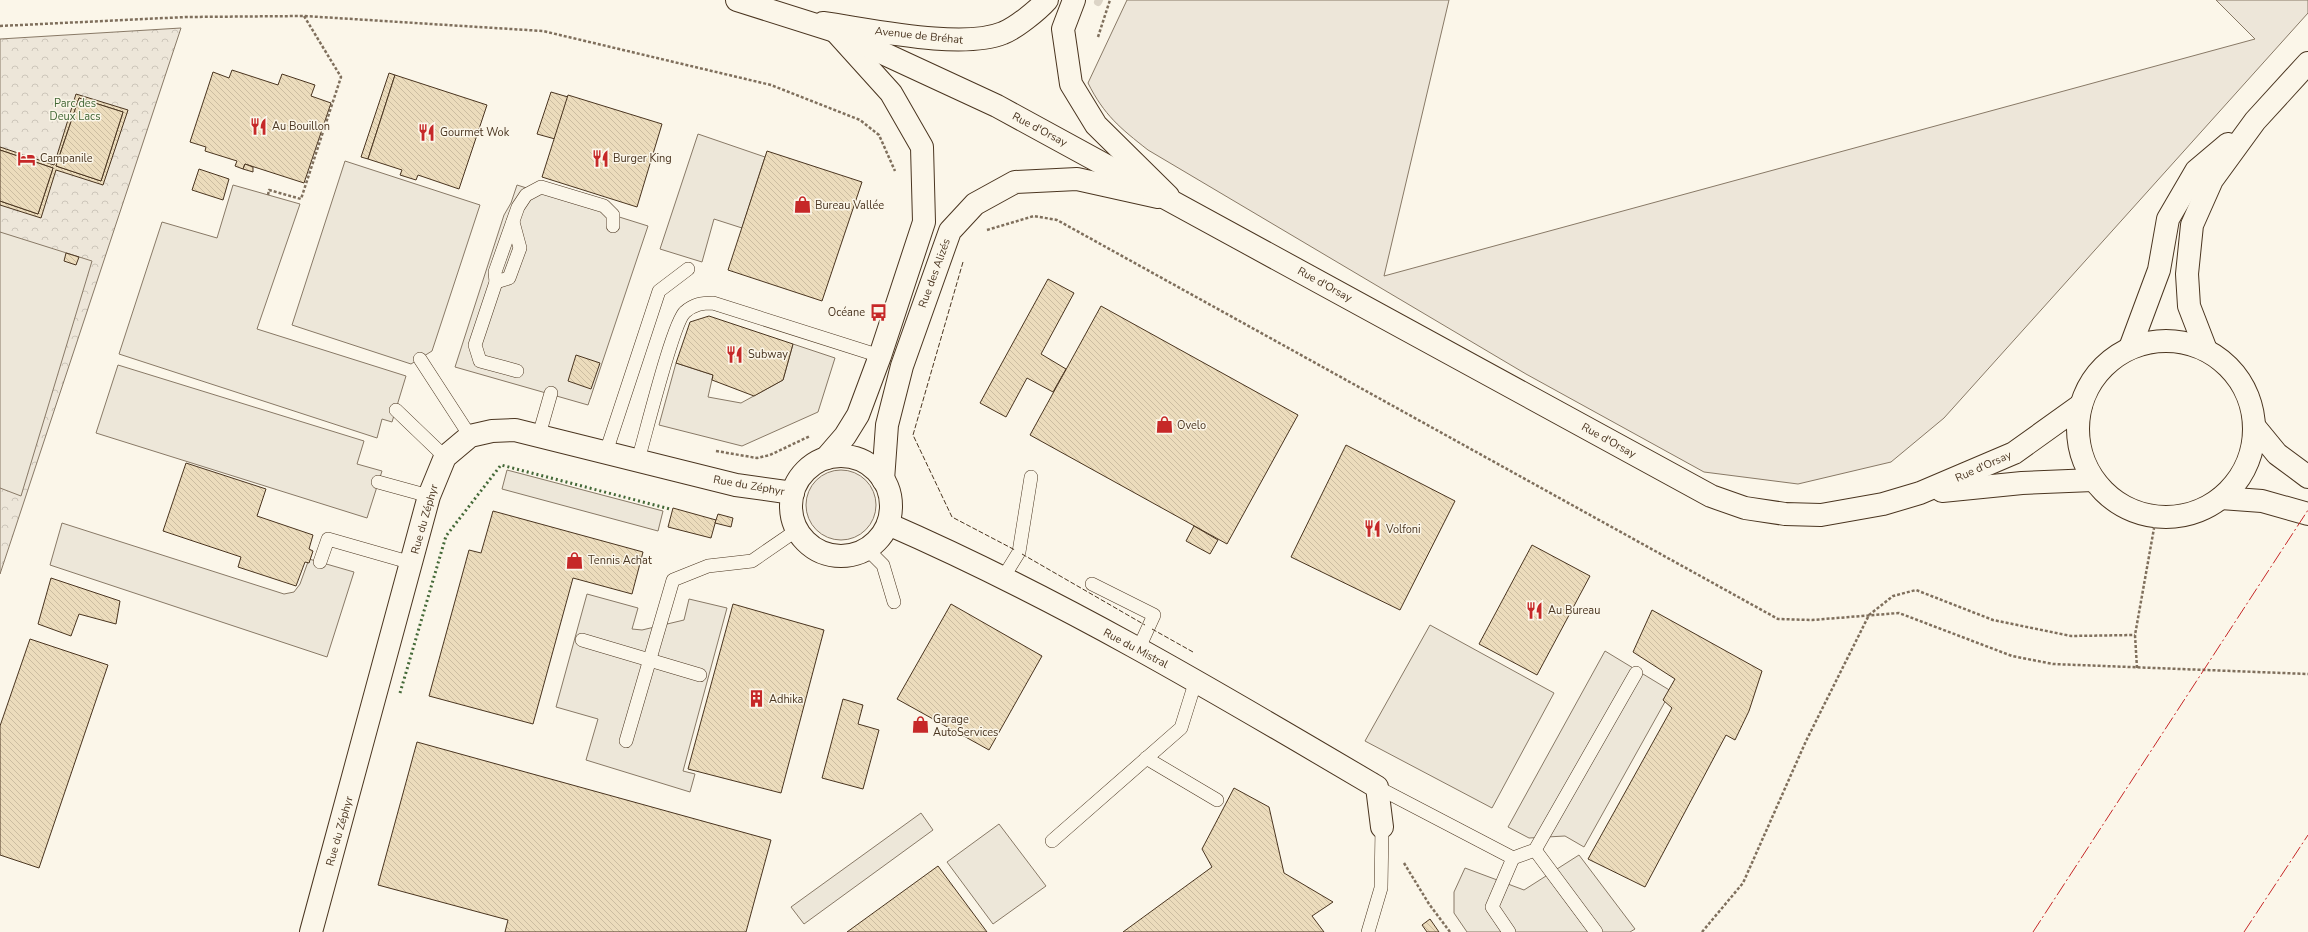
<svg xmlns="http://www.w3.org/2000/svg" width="2308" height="932" font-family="'Nunito Sans',sans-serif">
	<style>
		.grass { fill: #ede6d9; stroke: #887966 }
		.park { fill: url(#park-crowns); stroke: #887966 }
		.parking { fill: #ede7d9; stroke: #887966 }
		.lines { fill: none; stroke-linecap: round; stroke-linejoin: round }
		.stream { stroke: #dcd4c6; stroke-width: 8 }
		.building { fill: url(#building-back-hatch); stroke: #4a3520; fill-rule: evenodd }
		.service-casing { stroke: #4a3520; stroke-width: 14 }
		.minor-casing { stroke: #4a3520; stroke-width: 24 }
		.secondary-casing { stroke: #4a3520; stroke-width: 24 }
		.primary-casing { stroke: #4a3520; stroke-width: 24 }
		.path { stroke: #7f6f5c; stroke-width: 2.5; stroke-dasharray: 3 2; stroke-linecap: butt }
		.service { stroke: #fbf6e9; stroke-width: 13 }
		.minor { stroke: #fbf6e9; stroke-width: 22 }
		.secondary { stroke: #fbf6e9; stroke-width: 22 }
		.primary { stroke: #fbf6e9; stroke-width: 22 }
		.hedge { stroke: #436837; stroke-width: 3; stroke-dasharray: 2 3; stroke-linecap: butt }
		.fence { stroke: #4a3520; stroke-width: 1; stroke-dasharray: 5 2; stroke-linecap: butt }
		.power { stroke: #c62828; stroke-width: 1; stroke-dasharray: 14 3 2 3; stroke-linecap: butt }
		.labels { text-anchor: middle; stroke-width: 3; stroke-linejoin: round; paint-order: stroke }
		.street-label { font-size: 11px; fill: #4a3520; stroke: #fbf6e9 }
		.park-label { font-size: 11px; fill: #436837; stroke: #fbf6e9 }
		.poi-label { font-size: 11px; fill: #4a3520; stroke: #fbf6e9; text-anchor: start }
	</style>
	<defs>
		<pattern id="park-crowns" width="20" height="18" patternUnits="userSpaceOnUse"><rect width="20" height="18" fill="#ede6d9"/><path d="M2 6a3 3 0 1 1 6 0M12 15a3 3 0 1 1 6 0" fill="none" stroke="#cdc6ba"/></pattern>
		<pattern id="building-back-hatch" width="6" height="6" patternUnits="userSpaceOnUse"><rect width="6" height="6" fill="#ecdcbc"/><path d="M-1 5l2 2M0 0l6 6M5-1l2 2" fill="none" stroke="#ccbda1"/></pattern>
	</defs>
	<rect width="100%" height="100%" fill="#fbf6e9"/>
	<g class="grass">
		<path d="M1127,0H1449L1384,276L2255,39L2216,0H2308V13L1944,418L1891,462L1798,484L1704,472L1526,374L1148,150C1120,128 1104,115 1088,83Z"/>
		<circle cx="841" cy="505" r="35"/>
	</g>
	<polygon class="park" points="181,28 0,574 0,39"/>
	<g class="parking">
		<polygon points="698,134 765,157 742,228 714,219 702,262 660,249"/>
		<polygon points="345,161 480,205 432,351 411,364 292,325"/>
		<polygon points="233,185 300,204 257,329 406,376 392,422 382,419 377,438 119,354 162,222 217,238"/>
		<polygon points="517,185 648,226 588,405 455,367 504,215 511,203"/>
		<polygon points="0,232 92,261 21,496 0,488"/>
		<polygon points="793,344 835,358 818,412 742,446 659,425 676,363 713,375 708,397 741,403 783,380"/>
		<polygon points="118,365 364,441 357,464 382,471 367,518 96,433"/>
		<polygon points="507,470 663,511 658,531 502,489"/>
		<polygon points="62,523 284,594 294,592 300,584 309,559 354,572 327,657 50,565"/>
		<polygon points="587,594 638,608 632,629 642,630 684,620 689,599 727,608 683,771 695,774 690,792 586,760 598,719 556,707"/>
		<polygon points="1430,625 1554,693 1492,808 1365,741"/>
		<polygon points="1605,651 1671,691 1584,847 1565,836 1529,838 1508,827"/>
		<polygon points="921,813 933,830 804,924 791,907"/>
		<polygon points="999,824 1046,886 993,924 947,862"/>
		<polygon points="1579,855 1635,929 1630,932 1467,932 1454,913 1454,892 1465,868 1524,890"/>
	</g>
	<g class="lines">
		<polyline class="stream" points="1098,2 1099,0"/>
	</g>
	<g class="building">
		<polygon points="232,70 278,85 282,74 315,85 311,96 331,103 304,183 245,164 243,169 235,166 237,161 205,151 206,147 190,142 213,72 229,78"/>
		<polygon points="389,73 395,75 368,159 361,157"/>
		<polygon points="395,75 487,105 459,189 418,175 416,180 400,175 402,170 368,159"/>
		<polygon points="551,92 568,97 555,139 537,134"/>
		<path d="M76,94L128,110L103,185L56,170L41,218L0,205V201L38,214L53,168L0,150V147L54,165ZM79,98L123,112L101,181L56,166Z"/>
		<polygon points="568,95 662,124 637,207 542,177"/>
		<polygon points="79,98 123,112 101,181 56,166"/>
		<polygon points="0,150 53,168 38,214 0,201"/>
		<polygon points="767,151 862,182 822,301 728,270"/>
		<polygon points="245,164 253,167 253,172 243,169"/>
		<polygon points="199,169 229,179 223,200 192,190"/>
		<polygon points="66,253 79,257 76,265 64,261"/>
		<polygon points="1048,279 1074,293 1041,354 1066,369 1053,392 1027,378 1006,417 980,403"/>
		<polygon points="1101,306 1298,415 1227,544 1030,435"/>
		<polygon points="709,316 793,344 783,380 754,396 712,380 713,375 676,363 690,322"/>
		<polygon points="576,355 600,363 591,389 568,381"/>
		<polygon points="1346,445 1455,501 1400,610 1291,557"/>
		<polygon points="186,463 266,489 257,516 313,535 309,549 313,551 309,563 305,562 296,586 238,567 241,557 163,531"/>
		<polygon points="673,508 716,520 711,538 668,527"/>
		<polygon points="493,511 643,552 632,594 573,578 533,724 429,696 469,550 481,553"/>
		<polygon points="718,514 733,518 731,527 715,523"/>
		<polygon points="1194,526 1218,540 1210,554 1186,541"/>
		<polygon points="1532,545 1590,576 1537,675 1479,644"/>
		<polygon points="51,578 120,601 116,624 79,614 71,636 38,624"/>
		<polygon points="733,604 824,630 781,793 688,769"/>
		<polygon points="951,604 1042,656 989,750 897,699"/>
		<polygon points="1652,610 1762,671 1749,711 1735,740 1726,735 1645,887 1588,859 1672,708 1663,700 1675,679 1633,652"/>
		<polygon points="30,639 108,665 39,868 0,855 0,726"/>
		<polygon points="843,699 863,705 858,724 879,730 863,789 822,778"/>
		<polygon points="417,742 771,840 746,932 505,932 508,920 378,885"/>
		<polygon points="1234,788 1269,807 1284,873 1333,902 1312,916 1324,932 1123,932 1212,867 1202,849"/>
		<polygon points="938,866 987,932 847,932"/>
		<polygon points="1430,919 1439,932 1427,932 1422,925"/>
	</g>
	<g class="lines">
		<defs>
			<g id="service">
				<polyline points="496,282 509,278 520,248 513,222"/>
				<polyline points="420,359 470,436"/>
				<polyline points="517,371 480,361 475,345 496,282 495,272 518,207 526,195 541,187 604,206 613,215 613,226"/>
				<polyline points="396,410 445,457"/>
				<polyline points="539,435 551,393"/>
				<polyline points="606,452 659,291 688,269"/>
				<path d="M638,460C645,437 673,322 685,312C694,304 702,303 713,303L880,356"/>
				<polyline points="378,482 429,496"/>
				<polyline points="867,549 883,565 894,602"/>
				<polyline points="320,562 328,539 412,563"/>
				<polyline points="1003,578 1019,552 1031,477"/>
				<polyline points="1092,584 1154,615 1138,650"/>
				<polyline points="582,640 700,675"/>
				<polyline points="626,741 673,580 708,566 752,561 797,530"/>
				<polyline points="1146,758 1217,800"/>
				<polyline points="1377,787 1513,858 1535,850 1636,673"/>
				<polyline points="1052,841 1181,728 1196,680"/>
				<polyline points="1535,850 1596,932"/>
				<polyline points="1368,932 1381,888 1382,827"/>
				<polyline points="1509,932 1492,907 1513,858"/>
			</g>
			<g id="minor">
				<polyline points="1074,0 1063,29 1071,84 1096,125 1168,196"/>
				<path d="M823,23C868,29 962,50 1003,33C1016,28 1038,10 1047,0"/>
				<circle cx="841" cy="506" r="50"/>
				<polyline points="826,458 845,436 858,415 880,356 924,222 922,147 891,93 835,31"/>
				<polyline points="883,480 887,425 902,366 950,231 975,204 1015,182 1077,179 1158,197"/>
				<path d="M888,524C1058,598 1218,693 1377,787L1382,827"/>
				<polyline points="311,932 429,496 445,457 470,436 492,431 515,430 736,485 793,493"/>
			</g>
			<g id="secondary">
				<polyline points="2254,426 2277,454 2308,477"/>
				<polyline points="2221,498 2262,501 2308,514"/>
			</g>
			<g id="primary">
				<polyline points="737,0 835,31 997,106 1711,496 1745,508 1785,514 1821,515 1883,504 1920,493 2014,453 2081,405"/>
				<circle cx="2166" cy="429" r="88"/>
				<polyline points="2130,348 2159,270 2168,219 2196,171 2228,144"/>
				<polyline points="2206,350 2189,306 2187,274 2192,225 2212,180 2255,121 2308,63"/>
				<polyline points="1942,491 2022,483 2093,480"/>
			</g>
		</defs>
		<use href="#service" class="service-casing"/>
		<use href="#minor" class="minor-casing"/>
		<use href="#secondary" class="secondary-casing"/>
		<use href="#primary" class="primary-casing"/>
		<g class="path">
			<polyline points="0,26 186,17 304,16 543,31 771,85 860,120 879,135 895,171"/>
			<polyline points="1098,37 1110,0"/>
			<polyline points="268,195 269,190 301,199 341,77 304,16"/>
			<polyline points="987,230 1034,216 1057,220 1778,619 1812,620 1899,613 2012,656 2053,664 2308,674"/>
			<polyline points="716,451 757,458 770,455 810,436"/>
			<polyline points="2137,668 2135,635 2156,517"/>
			<polyline points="1404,863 1429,904 1450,932"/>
			<polyline points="1702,932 1743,883 1806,741 1869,615 1893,596 1916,590 1993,620 2071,636 2135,635"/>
		</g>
		<use href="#service" class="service"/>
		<use href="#minor" class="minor"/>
		<use href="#secondary" class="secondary"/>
		<use href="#primary" class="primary"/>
		<polyline class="hedge" points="400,693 446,536 501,465 670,509"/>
		<g class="fence">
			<polyline points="963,262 913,435 952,517 1015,550"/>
			<polyline points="1022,554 1145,625"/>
			<polyline points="1152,629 1193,652"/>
		</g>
		<g class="power">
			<polyline points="2033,932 2308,510"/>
			<polyline points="2244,932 2308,835"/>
		</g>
	</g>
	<defs>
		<symbol id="restaurant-bare" viewBox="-9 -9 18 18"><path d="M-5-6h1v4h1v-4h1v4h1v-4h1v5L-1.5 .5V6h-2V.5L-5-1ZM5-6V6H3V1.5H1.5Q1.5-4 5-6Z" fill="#c62828" stroke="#fbf6e9" stroke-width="2.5" paint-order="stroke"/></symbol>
		<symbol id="hotel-bare" viewBox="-9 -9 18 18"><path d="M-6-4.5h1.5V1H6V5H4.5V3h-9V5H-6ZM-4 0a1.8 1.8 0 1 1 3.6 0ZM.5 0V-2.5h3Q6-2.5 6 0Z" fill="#c62828" stroke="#fbf6e9" stroke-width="2.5" paint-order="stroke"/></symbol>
		<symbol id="shop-bare" viewBox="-9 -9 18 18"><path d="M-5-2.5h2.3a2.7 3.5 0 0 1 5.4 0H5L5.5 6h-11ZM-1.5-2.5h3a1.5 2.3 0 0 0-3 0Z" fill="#c62828" stroke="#fbf6e9" stroke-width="2.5" paint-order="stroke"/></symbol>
		<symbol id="bus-bare" viewBox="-9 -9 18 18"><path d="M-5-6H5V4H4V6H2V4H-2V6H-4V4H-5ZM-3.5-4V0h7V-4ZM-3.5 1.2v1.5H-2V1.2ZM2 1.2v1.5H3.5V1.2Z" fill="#c62828" stroke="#fbf6e9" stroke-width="2.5" paint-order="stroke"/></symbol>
		<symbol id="building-bare" viewBox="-9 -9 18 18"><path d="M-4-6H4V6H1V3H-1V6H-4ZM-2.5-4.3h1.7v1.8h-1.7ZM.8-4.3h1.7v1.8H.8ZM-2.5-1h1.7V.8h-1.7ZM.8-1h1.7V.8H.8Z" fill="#c62828" stroke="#fbf6e9" stroke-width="2.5" paint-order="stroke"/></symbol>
	</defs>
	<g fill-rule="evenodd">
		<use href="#restaurant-bare" x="246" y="114" width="25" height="25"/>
		<use href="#restaurant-bare" x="414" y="120" width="25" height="25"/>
		<use href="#hotel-bare" x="14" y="146" width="25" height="25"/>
		<use href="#restaurant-bare" x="588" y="146" width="25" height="25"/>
		<use href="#shop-bare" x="790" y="192" width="25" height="25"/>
		<use href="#bus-bare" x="866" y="300" width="25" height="25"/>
		<use href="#restaurant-bare" x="722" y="342" width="25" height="25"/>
		<use href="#shop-bare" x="1152" y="412" width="25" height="25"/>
		<use href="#restaurant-bare" x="1360" y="516" width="25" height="25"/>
		<use href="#shop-bare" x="562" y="548" width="25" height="25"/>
		<use href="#restaurant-bare" x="1522" y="598" width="25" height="25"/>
		<use href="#building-bare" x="744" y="686" width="25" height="25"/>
		<use href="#shop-bare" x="908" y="712" width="25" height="25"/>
	</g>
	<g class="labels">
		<g class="street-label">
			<text transform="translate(919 35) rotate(6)" y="4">Avenue de Bréhat</text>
			<text transform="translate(1040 129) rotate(28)" y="4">Rue d'Orsay</text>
			<text transform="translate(934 273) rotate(-70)" y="4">Rue des Alizés</text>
			<text transform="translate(1325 284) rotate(29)" y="4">Rue d'Orsay</text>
			<text transform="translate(1609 440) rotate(29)" y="4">Rue d'Orsay</text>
			<text transform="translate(1983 466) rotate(-24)" y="4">Rue d'Orsay</text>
			<text transform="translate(749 485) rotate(10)" y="4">Rue du Zéphyr</text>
			<text transform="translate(424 519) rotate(-74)" y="4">Rue du Zéphyr</text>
			<text transform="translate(1136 648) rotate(28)" y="4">Rue du Mistral</text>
			<text transform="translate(339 831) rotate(-74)" y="4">Rue du Zéphyr</text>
		</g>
		<g class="park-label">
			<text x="75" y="107">Parc des<tspan x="75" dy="13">Deux Lacs</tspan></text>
		</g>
		<g class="poi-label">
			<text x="272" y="130">Au Bouillon</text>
			<text x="440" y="136">Gourmet Wok</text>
			<text x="40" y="162">Campanile</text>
			<text x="613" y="162">Burger King</text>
			<text x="815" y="209">Bureau Vallée</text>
			<text x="865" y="316" text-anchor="end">Océane</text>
			<text x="748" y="358">Subway</text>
			<text x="1177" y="429">Ovelo</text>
			<text x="1386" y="533">Volfoni</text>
			<text x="588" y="564">Tennis Achat</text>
			<text x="1548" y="614">Au Bureau</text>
			<text x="769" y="703">Adhika</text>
			<text x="933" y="723">Garage<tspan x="933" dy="13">AutoServices</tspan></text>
		</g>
	</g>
</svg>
